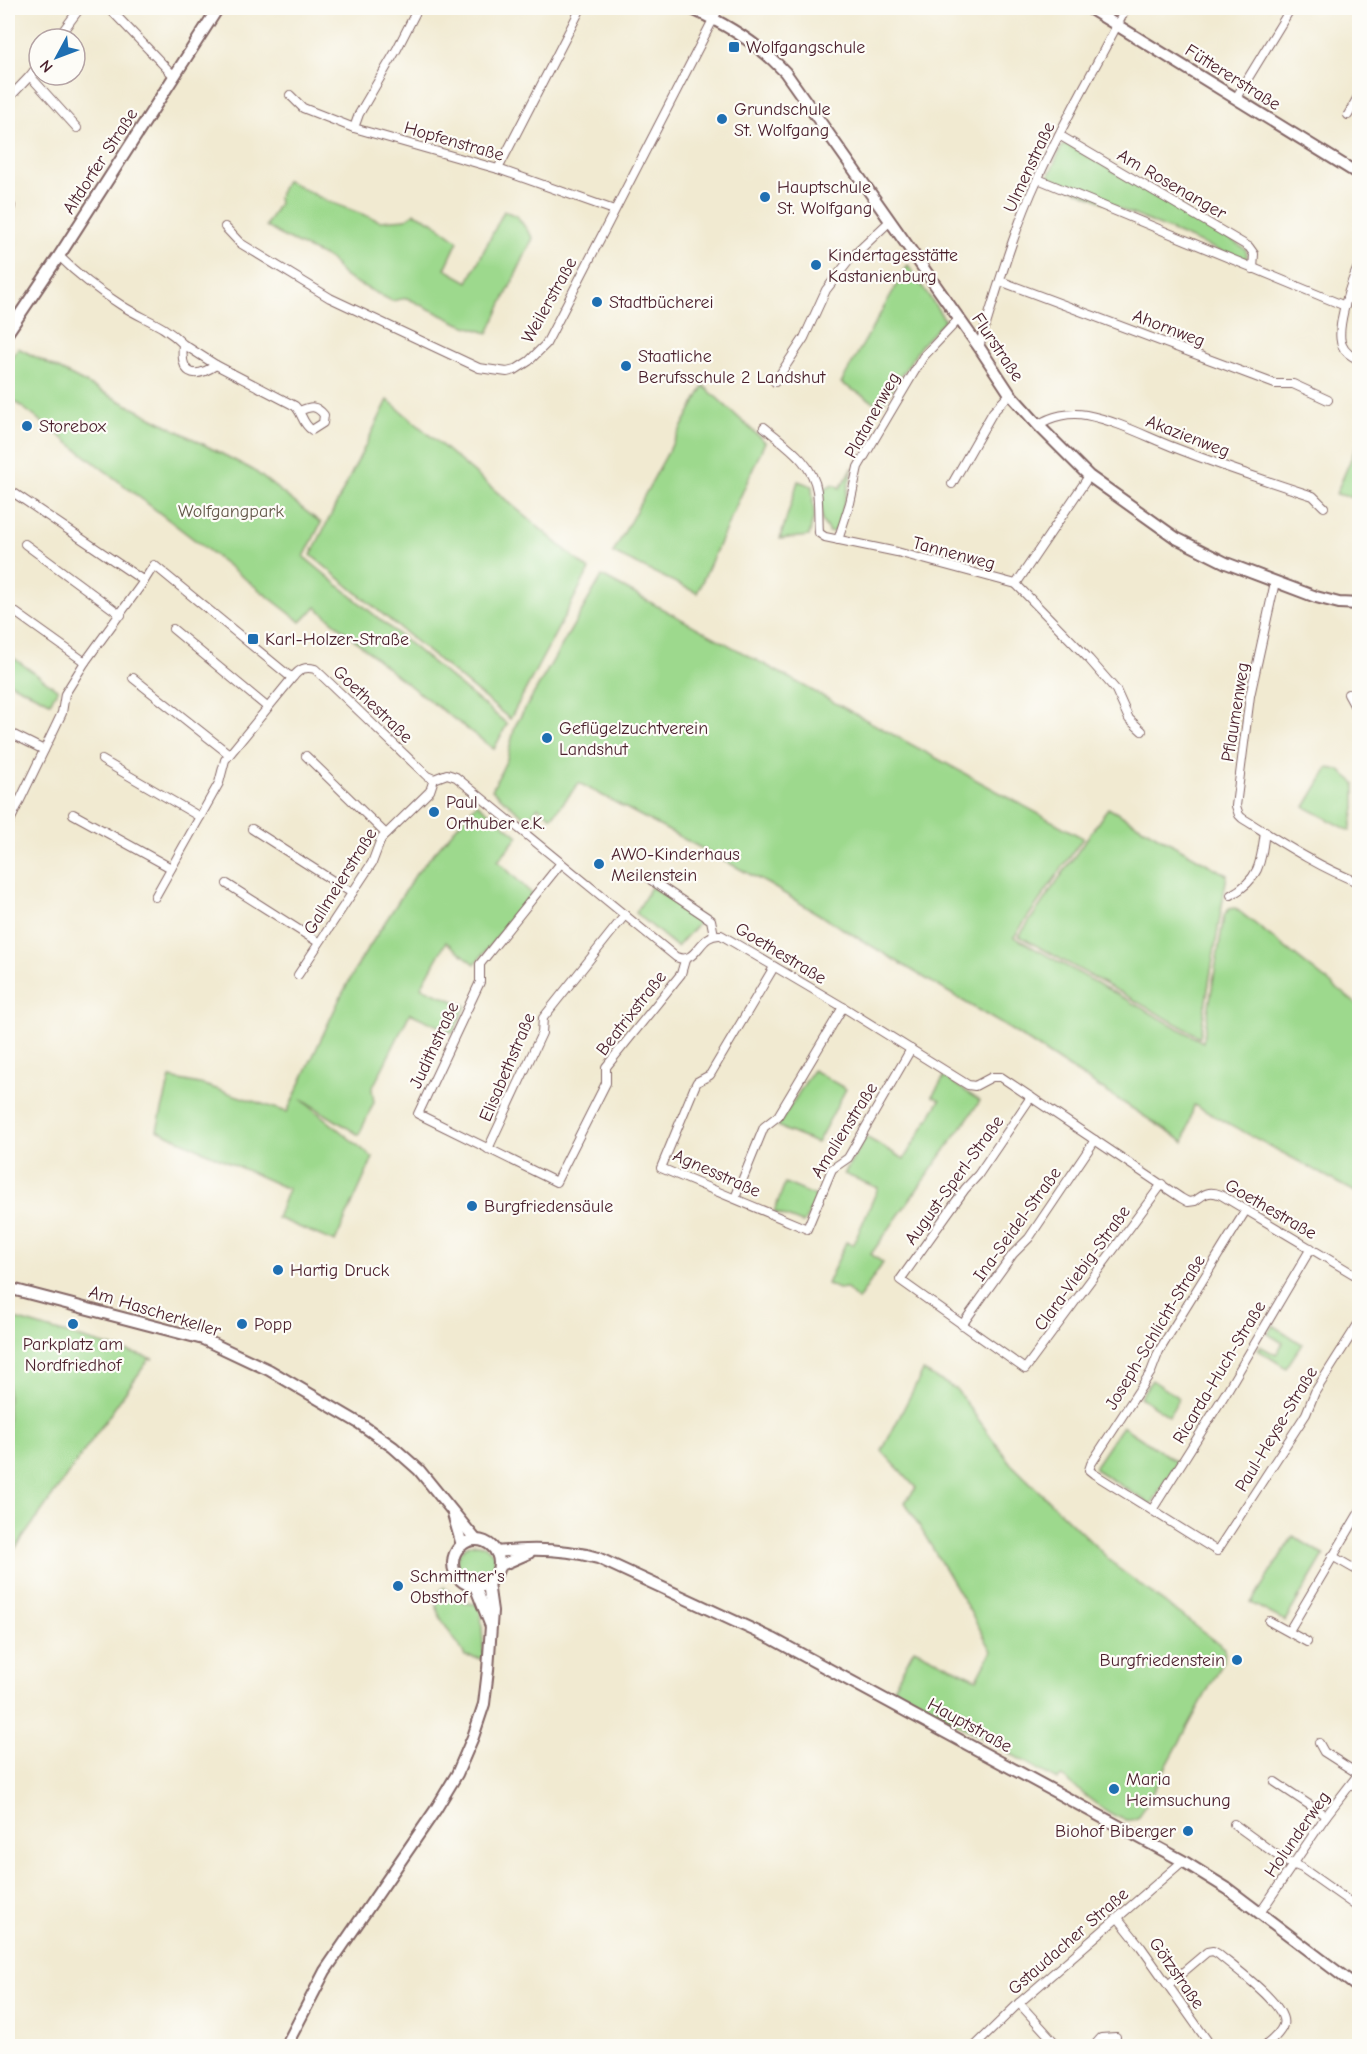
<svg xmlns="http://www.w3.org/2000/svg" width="1367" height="2054" font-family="'Comic Neue',sans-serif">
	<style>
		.green { fill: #9dd98d; stroke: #747c5c; stroke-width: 1.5 }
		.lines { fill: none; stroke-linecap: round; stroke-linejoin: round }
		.street-casing { stroke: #846665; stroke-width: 10 }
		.secondary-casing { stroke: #846665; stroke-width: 14 }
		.street { stroke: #fff; stroke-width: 8 }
		.secondary { stroke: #fff; stroke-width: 10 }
		.poi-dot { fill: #1f6fb2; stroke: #fdfcf7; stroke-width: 2 }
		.labels { text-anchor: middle; stroke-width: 4.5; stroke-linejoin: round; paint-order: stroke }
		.poi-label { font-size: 18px; fill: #4a1f2b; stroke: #fdfcf7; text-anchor: start }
		.street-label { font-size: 18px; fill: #4a1f2b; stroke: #fdfcf7 }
		.park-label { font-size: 18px; fill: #635748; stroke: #fdfcf7 }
	</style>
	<rect width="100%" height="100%" fill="#fdfcf7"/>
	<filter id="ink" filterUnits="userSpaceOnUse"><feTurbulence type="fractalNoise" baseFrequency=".0167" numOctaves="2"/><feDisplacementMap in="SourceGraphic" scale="12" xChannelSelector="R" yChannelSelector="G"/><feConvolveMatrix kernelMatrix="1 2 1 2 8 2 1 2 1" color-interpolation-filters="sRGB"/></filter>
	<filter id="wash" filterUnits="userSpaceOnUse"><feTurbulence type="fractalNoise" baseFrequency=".008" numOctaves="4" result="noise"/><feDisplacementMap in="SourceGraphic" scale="24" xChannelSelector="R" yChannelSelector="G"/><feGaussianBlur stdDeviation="1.35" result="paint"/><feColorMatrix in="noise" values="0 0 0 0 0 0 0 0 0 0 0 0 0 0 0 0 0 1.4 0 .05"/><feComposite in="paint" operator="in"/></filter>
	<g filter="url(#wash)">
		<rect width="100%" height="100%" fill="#f1ead1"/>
		<g class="green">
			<polygon points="1067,144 1232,240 1246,250 1247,256 1245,260 1241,260 1051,180 1049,175 1062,146"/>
			<polygon points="286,180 325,200 380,221 406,219 415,213 431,221 458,241 445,269 468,282 504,211 517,216 533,238 488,333 460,324 407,298 392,301 345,277 330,259 282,236 266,226 279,203 278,198"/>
			<polygon points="908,265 945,320 922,344 881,406 841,383"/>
			<polygon points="18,348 253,470 321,523 304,557 507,724 494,749 397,676 316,607 301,622 8,396 8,362"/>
			<polygon points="704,386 765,442 697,593 613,553"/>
			<polygon points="388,400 589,570 510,719 311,555"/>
			<polygon points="1359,440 1359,499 1336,494"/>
			<polygon points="853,467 839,523 835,531 829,532 822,521 820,491 833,484 840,488"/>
			<polygon points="798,481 812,486 814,515 809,536 780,539"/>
			<polygon points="602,576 1083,838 1014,937 1203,1042 1224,916 1229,909 1235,908 1359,1006 1359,1194 1194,1105 1184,1142 1008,1028 770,885 579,783 552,817 538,807 528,820 492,790 507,759 515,726"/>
			<polygon points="8,654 58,690 50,702 8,682"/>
			<polygon points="1328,768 1339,770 1355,783 1355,809 1350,831 1305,807"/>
			<polygon points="477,803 518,836 498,861 532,894 475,964 446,942 421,987 466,1006 453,1033 410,1013 372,1089 374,1102 359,1135 301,1099 373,1158 335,1242 277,1218 288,1189 157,1130 170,1078 204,1085 287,1112 340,998 360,961 416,874"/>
			<polygon points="1108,808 1227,875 1200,1037 1019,936"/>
			<polygon points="651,887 703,918 677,947 636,913"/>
			<polygon points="813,1070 846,1089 817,1143 787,1131 778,1126"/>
			<polygon points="944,1077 980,1101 871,1254 883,1263 858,1300 846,1288 838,1289 827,1284 846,1242 853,1245 878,1188 844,1174 866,1137 904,1159 940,1100 932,1096"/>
			<polygon points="785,1183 818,1197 804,1222 802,1223 774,1212"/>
			<polygon points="8,1317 153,1359 149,1359 8,1559"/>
			<polygon points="1273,1325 1302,1344 1286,1368 1258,1350 1260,1346 1276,1355 1283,1343 1268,1334"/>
			<path d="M923,1371L956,1389L1011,1464L1118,1568L1225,1648L1224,1660L1139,1817C1135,1819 1130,1821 1126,1820C1104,1814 1080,1790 1062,1777L1057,1780L893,1688L914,1649L977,1679L992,1651L971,1613L905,1502L916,1488L882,1451Z"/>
			<polygon points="1152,1380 1179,1398 1169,1416 1140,1397"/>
			<polygon points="1122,1426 1177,1462 1153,1502 1150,1504 1095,1469 1095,1466"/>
			<polygon points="1293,1536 1324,1555 1285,1621 1251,1603"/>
			<circle cx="476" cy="1563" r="19"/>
			<path d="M444,1587C453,1598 463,1604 478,1604L481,1613L484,1659L465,1656C456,1636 421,1607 444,1587Z"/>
		</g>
	</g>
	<g filter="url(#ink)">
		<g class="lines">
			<defs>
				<g id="street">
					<polyline points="109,8 174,76"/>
					<polyline points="57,39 80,8"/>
					<polyline points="30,76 77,128"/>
					<polyline points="290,95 303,108 354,128 498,169 614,210"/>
					<polyline points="1236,98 1291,8"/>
					<polyline points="8,99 30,76 39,64"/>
					<polyline points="1348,115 1360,93"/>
					<polyline points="354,128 359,114 397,49 418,8"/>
					<polyline points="1059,135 1249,247 1254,254 1253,269"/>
					<polyline points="498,169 581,8"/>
					<polyline points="1038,179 1345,306"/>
					<polyline points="8,200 11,206 8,218"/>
					<polyline points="225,227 240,243 330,298 479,368 507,372 515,370 529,361 546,344 719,8"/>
					<path d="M59,256C77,274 99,291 121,305C144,320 162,323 183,344C180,373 192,381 216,365L183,344"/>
					<path d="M1360,263C1352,278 1335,329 1342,345C1345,353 1352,357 1360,360"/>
					<polyline points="1000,281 1275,384 1293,384 1328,400"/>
					<path d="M979,347C997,290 1013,232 1038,178C1064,120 1097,65 1126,8"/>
					<path d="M216,365L295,406C303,414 302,424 312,430L323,423L324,415C316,405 311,406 300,411"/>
					<polyline points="775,382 804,338 826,290 851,258 889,222"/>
					<path d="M1038,425C1051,416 1070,412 1086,415C1117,421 1145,436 1173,447C1219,465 1266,481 1313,496L1324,507"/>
					<path d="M764,427C784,444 813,462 817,491C819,504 818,519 819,533L825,537L897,552L1016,584L1089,659L1116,690L1129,719L1142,731"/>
					<polyline points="952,484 993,412 1010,394"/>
					<path d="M8,489L144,581L154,565L288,675L293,677C300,669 305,666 315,669L427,776L434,779L447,774L456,777L676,957C698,966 698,933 721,935L843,1007L968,1085L975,1086L992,1077H1001L1181,1198L1188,1202L1195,1201C1204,1194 1209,1190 1221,1195L1360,1278"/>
					<polyline points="838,540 850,503 858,467 923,357 959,319"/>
					<polyline points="25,544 121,615"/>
					<path d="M1275,582L1250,696L1236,806L1239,815L1242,818C1279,841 1318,867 1360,883"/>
					<polyline points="1016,584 1089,476"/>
					<polyline points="8,607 85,662"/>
					<polyline points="173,629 267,707"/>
					<polyline points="133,678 229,754"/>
					<polyline points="1348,694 1360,716"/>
					<polyline points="8,732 44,750"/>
					<polyline points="306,756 386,834"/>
					<polyline points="102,760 200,817"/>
					<polyline points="8,798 19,803"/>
					<polyline points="73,814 171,868"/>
					<polyline points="8,825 62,713 65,694 85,662 144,581"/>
					<polyline points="252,829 352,893"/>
					<polyline points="561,863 480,964 480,982 418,1114 556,1182 606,1083 606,1067 681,974 685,960"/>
					<polyline points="651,880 711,920 714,935"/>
					<polyline points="227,884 318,942"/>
					<path d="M1231,895C1260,879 1261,862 1265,831"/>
					<polyline points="155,897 219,783 225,760 293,677"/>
					<polyline points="774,967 710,1075 697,1082 695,1086 661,1168 807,1229 832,1169 848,1158 911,1049"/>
					<polyline points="298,975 372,863 381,839 430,791 434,779"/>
					<polyline points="1031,1097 978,1175 965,1189 900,1280 1025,1369 1162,1184"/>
					<polyline points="488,1149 542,1033 543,1018 625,915"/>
					<polyline points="735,1198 764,1127 778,1116 843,1007"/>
					<polyline points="1246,1210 1159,1351 1151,1372 1091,1464 1089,1470 1094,1474 1217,1551 1306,1414 1315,1392 1360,1321"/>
					<polyline points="962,1325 1013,1254 1029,1238 1095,1140"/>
					<polyline points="1152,1510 1227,1391 1311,1248"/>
					<polyline points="1332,1556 1360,1572"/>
					<polyline points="1269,1621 1307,1642"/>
					<polyline points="1289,1631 1360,1511"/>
					<polyline points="1319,1743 1324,1752 1360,1775"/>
					<polyline points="1275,1782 1326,1816"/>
					<polyline points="1234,1824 1285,1861 1302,1868 1360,1909"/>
					<polyline points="1260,1913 1326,1816 1360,1772"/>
					<polyline points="1118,1918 1141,1947 1211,2046"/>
					<path d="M1168,1985L1207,1952L1213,1951L1218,1954C1232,1966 1289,2006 1283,2025C1281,2033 1271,2041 1265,2046"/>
					<polyline points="1019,2003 1058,2046"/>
					<polyline points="975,2046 1019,2003 1183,1861"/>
					<polyline points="1094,2046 1101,2038 1116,2037"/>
				</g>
				<g id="secondary">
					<path d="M690,8C724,23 759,44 785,72L979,347L1010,394L1038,425L1089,476L1176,538L1226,563L1316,597L1339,603L1360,604"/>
					<polyline points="1089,8 1360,175"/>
					<polyline points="8,332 59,256 218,8"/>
					<polyline points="8,1288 203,1339 269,1370 359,1423 393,1447 419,1470 476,1540"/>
					<polyline points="453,1514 462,1545"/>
					<circle cx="476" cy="1563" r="23"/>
					<path d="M496,1552C531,1548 564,1548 598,1558L773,1639L1183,1861L1228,1889L1360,1989"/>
					<polyline points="499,1566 529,1553"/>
					<polyline points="475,1586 490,1624"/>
					<polyline points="286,2046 325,1971 436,1809 457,1774 473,1737 484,1704 488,1670 492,1611 488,1583"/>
				</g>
			</defs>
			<use href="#street" class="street-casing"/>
			<use href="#secondary" class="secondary-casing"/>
			<use href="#street" class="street"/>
			<use href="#secondary" class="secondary"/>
		</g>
	</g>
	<g class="poi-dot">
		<rect x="728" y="41" width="12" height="12" rx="3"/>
		<circle cx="722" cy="119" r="6"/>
		<circle cx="765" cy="197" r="6"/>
		<circle cx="816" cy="265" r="6"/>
		<circle cx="597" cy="302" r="6"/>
		<circle cx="626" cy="366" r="6"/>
		<circle cx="27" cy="426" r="6"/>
		<rect x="247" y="633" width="12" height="12" rx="3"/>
		<circle cx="547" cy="738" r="6"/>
		<circle cx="434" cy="812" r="6"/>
		<circle cx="599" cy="864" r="6"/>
		<circle cx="472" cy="1206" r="6"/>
		<circle cx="278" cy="1270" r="6"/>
		<circle cx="73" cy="1324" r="6"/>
		<circle cx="242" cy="1324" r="6"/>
		<circle cx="398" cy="1586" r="6"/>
		<circle cx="1237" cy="1660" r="6"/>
		<circle cx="1114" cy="1789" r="6"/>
		<circle cx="1188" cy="1831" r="6"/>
	</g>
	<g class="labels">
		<g class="poi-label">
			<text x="746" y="53">Wolfgangschule</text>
			<text x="734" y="115">Grundschule<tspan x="734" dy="21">St. Wolfgang</tspan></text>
			<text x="777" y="193">Hauptschule<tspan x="777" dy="21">St. Wolfgang</tspan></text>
			<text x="828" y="261">Kindertagesstätte<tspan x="828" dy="21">Kastanienburg</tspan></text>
			<text x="609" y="308">Stadtbücherei</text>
			<text x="638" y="362">Staatliche<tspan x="638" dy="21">Berufsschule 2 Landshut</tspan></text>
			<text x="39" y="432">Storebox</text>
			<text x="265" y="645">Karl-Holzer-Straße</text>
			<text x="559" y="734">Geflügelzuchtverein<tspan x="559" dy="21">Landshut</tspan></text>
			<text x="446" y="808">Paul<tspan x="446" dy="21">Orthuber e.K.</tspan></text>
			<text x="611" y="860">AWO-Kinderhaus<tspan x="611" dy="21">Meilenstein</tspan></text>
			<text x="484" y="1212">Burgfriedensäule</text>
			<text x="290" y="1276">Hartig Druck</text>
			<text x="254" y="1330">Popp</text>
			<text x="73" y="1350" text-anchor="middle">Parkplatz am<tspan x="73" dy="21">Nordfriedhof</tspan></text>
			<text x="410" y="1582">Schmittner's<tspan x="410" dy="21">Obsthof</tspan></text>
			<text x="1225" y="1666" text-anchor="end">Burgfriedenstein</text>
			<text x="1126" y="1785">Maria<tspan x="1126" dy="21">Heimsuchung</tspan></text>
			<text x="1176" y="1837" text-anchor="end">Biohof Biberger</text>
		</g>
		<g class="street-label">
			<text transform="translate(1233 77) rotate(32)" y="6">Füttererstraße</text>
			<text transform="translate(454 141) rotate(16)" y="6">Hopfenstraße</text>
			<text transform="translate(100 161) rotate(-57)" y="6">Altdorfer Straße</text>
			<text transform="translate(1029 167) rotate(-65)" y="6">Ulmenstraße</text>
			<text transform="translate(1172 184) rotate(30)" y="6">Am Rosenanger</text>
			<text transform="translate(549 300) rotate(-61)" y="6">Weilerstraße</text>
			<text transform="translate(1169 328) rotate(21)" y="6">Ahornweg</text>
			<text transform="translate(998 347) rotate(56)" y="6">Flurstraße</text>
			<text transform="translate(872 415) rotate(-61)" y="6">Platanenweg</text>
			<text transform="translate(1188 436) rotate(21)" y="6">Akazienweg</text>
			<text transform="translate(954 553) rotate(15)" y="6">Tannenweg</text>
			<text transform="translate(373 704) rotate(44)" y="6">Goethestraße</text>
			<text transform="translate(1235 712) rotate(-81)" y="6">Pflaumenweg</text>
			<text transform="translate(340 881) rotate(-58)" y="6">Gallmeierstraße</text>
			<text transform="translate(781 953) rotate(31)" y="6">Goethestraße</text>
			<text transform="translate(631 1013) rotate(-52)" y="6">Beatrixstraße</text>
			<text transform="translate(434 1045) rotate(-65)" y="6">Judithstraße</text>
			<text transform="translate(507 1067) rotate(-67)" y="6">Elisabethstraße</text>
			<text transform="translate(844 1130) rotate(-58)" y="6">Amalienstraße</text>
			<text transform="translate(717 1173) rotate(24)" y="6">Agnesstraße</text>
			<text transform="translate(954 1180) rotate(-54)" y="6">August-Sperl-Straße</text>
			<text transform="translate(1271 1209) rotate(30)" y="6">Goethestraße</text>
			<text transform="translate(1017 1224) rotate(-54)" y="6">Ina-Seidel-Straße</text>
			<text transform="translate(1082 1268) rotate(-54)" y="6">Clara-Viebig-Straße</text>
			<text transform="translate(155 1311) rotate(17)" y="6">Am Hascherkeller</text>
			<text transform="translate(1155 1332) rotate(-59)" y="6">Joseph-Schlicht-Straße</text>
			<text transform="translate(1219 1372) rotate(-59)" y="6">Ricarda-Huch-Straße</text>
			<text transform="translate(1276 1429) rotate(-59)" y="6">Paul-Heyse-Straße</text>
			<text transform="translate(970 1725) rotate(29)" y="6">Hauptstraße</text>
			<text transform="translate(1297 1834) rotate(-55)" y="6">Holunderweg</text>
			<text transform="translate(1068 1941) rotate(-41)" y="6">Gstaudacher Straße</text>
			<text transform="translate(1177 1973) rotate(55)" y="6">Götzstraße</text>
		</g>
		<g class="park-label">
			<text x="231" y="517">Wolfgangpark</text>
		</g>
	</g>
	<rect width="1367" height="2054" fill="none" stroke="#fdfcf7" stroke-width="30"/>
	<g transform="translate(57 57) rotate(229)"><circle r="28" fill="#fdfcf7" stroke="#b5a4a5" stroke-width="1.5"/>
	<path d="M0-4.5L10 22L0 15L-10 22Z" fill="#1f6fb2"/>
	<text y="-9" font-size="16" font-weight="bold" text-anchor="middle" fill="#4a1f2b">N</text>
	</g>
</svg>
